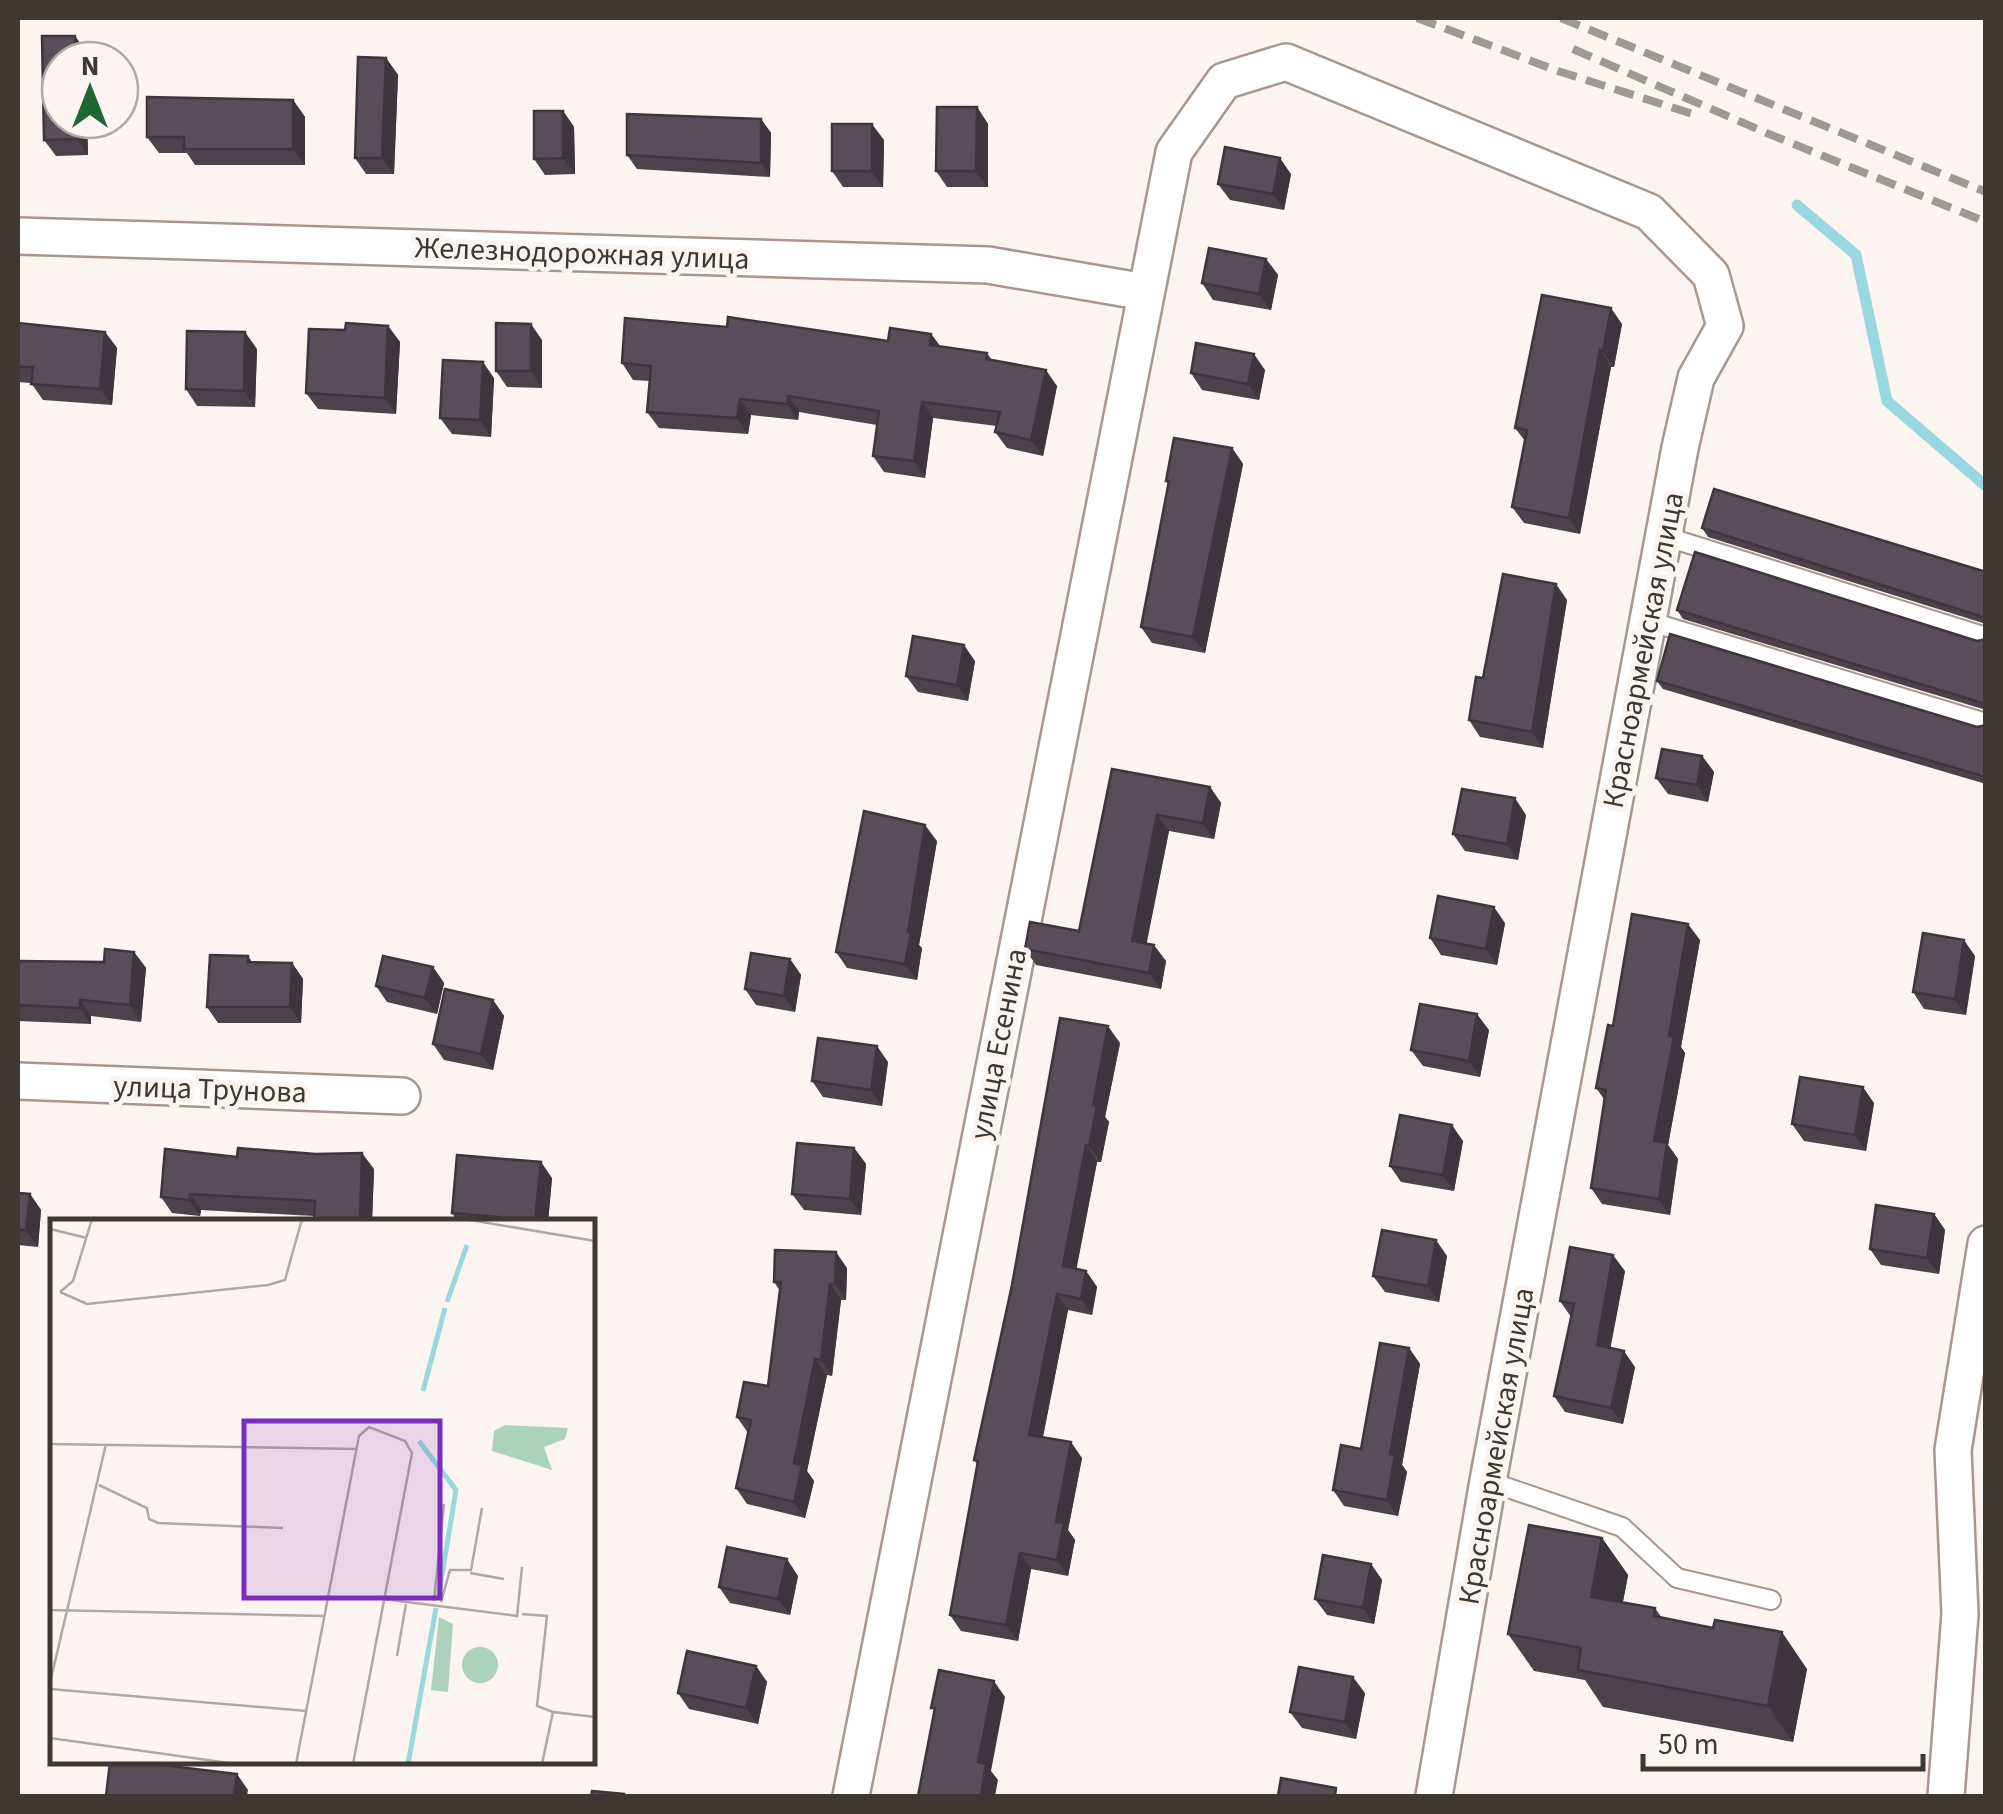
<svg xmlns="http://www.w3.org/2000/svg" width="2003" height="1814" font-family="'Source Sans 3',sans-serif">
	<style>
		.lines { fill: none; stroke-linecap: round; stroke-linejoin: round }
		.stream { stroke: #9ad8e1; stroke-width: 11 }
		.service-casing { stroke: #a9968c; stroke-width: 22 }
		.minor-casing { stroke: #a9968c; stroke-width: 40 }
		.service { stroke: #fff; stroke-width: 18 }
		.minor { stroke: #fff; stroke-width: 35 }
		.rail { stroke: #9f9893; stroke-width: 8; stroke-dasharray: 20 10; stroke-linecap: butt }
		.wall { fill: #4d414c }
		.shaded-wall { fill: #3f353e }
		.building { fill: #5a4c58; stroke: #3f353e; stroke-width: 2.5 }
		.labels { text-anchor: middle; stroke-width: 10; stroke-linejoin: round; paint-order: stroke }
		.street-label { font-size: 30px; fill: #3e3732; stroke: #fcf4f0 }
		.inset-river { fill: none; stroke: #9ad8e1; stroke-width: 5 }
		.inset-road { fill: none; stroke: #b0a8a4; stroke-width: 2.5 }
		.view { fill: #7b2cbf; fill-opacity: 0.15; stroke: #7b2cbf; stroke-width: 5 }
		.inset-edge { fill: none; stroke: #3e3732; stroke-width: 5 }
	</style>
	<rect width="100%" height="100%" fill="#fcf4f0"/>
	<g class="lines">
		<polyline class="stream" points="1797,205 1856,255 1887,401 1986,486"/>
		<defs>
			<g id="service">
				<polyline points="1664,536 1986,637"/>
				<polyline points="1648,621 1986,723"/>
				<polyline points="1488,1481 1622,1527 1677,1578 1771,1600"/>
			</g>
			<g id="minor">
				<polyline points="18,236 988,265 1145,292"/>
				<polyline points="18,1081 402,1096"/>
				<polyline points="851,1796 1174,152 1224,81 1286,62 1649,212 1711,275 1725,326 1696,378 1680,448 1488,1481 1434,1796"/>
				<polyline points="1946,1796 1960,1614 1953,1450 1986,1244"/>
			</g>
		</defs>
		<use href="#service" class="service-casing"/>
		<use href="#minor" class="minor-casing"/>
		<use href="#service" class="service"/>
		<use href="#minor" class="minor"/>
		<g class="rail">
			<polyline points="1417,18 1561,72 1696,115"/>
			<polyline points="1561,18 1986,192"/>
			<polyline points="1573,49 1769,134 1986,222"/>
		</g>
	</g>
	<g class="wall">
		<polygon points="42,36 75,36 86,52 86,60 60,60 60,120 87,120 88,155 56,156 44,140"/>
		<polygon points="386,58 398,75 394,174 366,174 355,158"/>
		<polygon points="293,100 305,117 305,165 195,165 187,153 159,153 147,137"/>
		<polygon points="977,107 988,124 988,187 947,187 936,171"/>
		<polygon points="563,111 574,127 575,174 545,175 534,159"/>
		<polygon points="761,119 771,133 770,177 637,169 627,155"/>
		<polygon points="884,140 883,187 843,187 832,171"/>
		<polygon points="1291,174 1284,210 1230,200 1218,184"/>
		<polygon points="1266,259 1278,275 1271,310 1213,300 1202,283"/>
		<polygon points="18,323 105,332 117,348 112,405 43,400 31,383 18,382"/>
		<polygon points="1622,324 1614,367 1611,367 1580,534 1524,523 1512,507 1525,441 1515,428"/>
		<polygon points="388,326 400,342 396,414 318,409 306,393"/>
		<polygon points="931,334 940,346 987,353 992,360 1057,386 1043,456 1007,448 995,432 997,426 933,418 925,478 884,472 873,456 877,425 799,412 798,420 751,415 748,434 659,428 647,412 650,381 633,380 622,363 888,341"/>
		<polygon points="542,340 542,388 507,387 496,371"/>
		<polygon points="257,349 255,407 197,406 186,389"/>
		<polygon points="1265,370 1259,400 1202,390 1191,373"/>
		<polygon points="494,378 491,437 452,434 440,418"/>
		<polygon points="1232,448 1243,464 1205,653 1152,643 1141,627 1168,484 1166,481"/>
		<polygon points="1702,528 1986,572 1986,624 1708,537"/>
		<polygon points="1567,600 1543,748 1480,737 1469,720 1483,678"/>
		<polygon points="1677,610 1977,641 1986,639 1986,710 1683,619"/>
		<polygon points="975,661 968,701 918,692 906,676"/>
		<polygon points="1657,681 1977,727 1986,725 1986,784 1663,689"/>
		<polygon points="1702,756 1714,772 1708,802 1668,794 1656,778"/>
		<polygon points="1112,769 1210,787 1221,803 1214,839 1169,831 1146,943 1166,961 1161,989 1036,965 1025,949 1079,931"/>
		<polygon points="1526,815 1518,860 1465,851 1453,834"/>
		<polygon points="937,841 919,945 922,948 917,980 847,968 836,952"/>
		<polygon points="1505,923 1497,965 1441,955 1430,938"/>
		<polygon points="1700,940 1681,1047 1685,1053 1668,1145 1678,1159 1670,1215 1602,1204 1591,1188 1604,1099 1596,1088 1613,1026"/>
		<polygon points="134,952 146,968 141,1022 91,1016 91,1024 18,1021 18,961 104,962"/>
		<polygon points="248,956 252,962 292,963 303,979 301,1023 218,1023 207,1007"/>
		<polygon points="1975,956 1966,1015 1924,1009 1913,992"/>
		<polygon points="790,959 801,975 795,1012 756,1005 745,989"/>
		<polygon points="433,967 444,983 437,1014 387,1002 376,986"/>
		<polygon points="493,1000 504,1016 493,1070 444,1060 433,1044"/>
		<polygon points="1489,1030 1480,1077 1423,1066 1411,1050"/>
		<polygon points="1120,1043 1105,1117 1109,1122 1101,1162 1097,1162 1076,1269 1086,1271 1097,1287 1092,1315 1068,1310 1043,1437 1082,1458 1068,1530 1075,1540 1068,1576 1031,1569 1018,1641 961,1631 950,1615 978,1465 974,1460"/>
		<polygon points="888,1062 882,1106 823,1097 812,1081"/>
		<polygon points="1874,1103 1866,1151 1804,1141 1792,1124"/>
		<polygon points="1463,1141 1454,1191 1401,1182 1390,1166"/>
		<polygon points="854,1148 866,1164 861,1215 804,1210 792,1194"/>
		<polygon points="237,1157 374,1169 372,1222 314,1222 314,1216 201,1210 200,1216 172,1213 161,1197"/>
		<polygon points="552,1178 548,1222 458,1222 452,1213"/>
		<polygon points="18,1193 30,1194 41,1210 38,1247 18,1245"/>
		<polygon points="1934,1214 1945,1230 1939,1274 1881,1265 1870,1249"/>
		<polygon points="1447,1256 1439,1302 1385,1292 1373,1276"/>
		<polygon points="847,1268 846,1300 841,1300 832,1376 827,1375 807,1471 814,1481 805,1518 747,1504 736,1488 748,1433 737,1417 768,1386 780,1291 774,1282"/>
		<polygon points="1625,1271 1610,1348 1635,1367 1623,1424 1565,1412 1554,1396 1571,1317 1560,1301"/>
		<polygon points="1409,1348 1420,1364 1402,1465 1407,1472 1398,1516 1344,1506 1333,1490 1361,1449"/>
		<polygon points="1602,1538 1628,1575 1623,1602 1655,1608 1662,1618 1807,1669 1793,1742 1603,1707 1585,1680 1534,1671 1508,1634"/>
		<polygon points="1371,1564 1382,1580 1374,1624 1327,1615 1315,1599"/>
		<polygon points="798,1576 790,1615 730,1603 719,1587"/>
		<polygon points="756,1666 767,1682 758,1724 689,1709 678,1693"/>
		<polygon points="1365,1693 1356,1739 1302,1728 1290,1712"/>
	</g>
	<g class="shaded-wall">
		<polygon points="75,36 86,52 86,60 75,60"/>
		<polygon points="386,58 398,75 394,174 382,158"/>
		<polygon points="293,100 305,117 305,165 293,149"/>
		<polygon points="977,107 988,124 988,187 976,171"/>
		<polygon points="563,111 574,127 575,174 563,158"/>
		<polygon points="761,119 771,133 770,177 761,163"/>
		<polygon points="76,120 87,120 88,155 77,139"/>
		<polygon points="872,124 884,140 883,187 872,171"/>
		<polygon points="1280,158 1291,174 1284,210 1273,194"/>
		<polygon points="1266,259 1278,275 1271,310 1259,294"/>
		<polygon points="1611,308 1622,324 1614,367 1603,351"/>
		<polygon points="531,324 542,340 542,388 531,371"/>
		<polygon points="388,326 400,342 396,414 385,398"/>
		<polygon points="105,332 117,348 112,405 100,389"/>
		<polygon points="245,332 257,349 255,407 244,391"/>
		<polygon points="931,334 943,350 930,345"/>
		<polygon points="1600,350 1611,367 1580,534 1569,518"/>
		<polygon points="1254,354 1265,370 1259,400 1248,384"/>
		<polygon points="483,362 494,378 491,437 480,420"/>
		<polygon points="1046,370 1057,386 1043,456 1031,440"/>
		<polygon points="788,396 799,412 798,420 787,404"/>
		<polygon points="740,399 751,415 748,434 737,418"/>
		<polygon points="922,402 933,418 925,478 914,461"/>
		<polygon points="1232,448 1243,464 1205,653 1193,637"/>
		<polygon points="1556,584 1567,600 1543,748 1532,732"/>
		<polygon points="964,645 975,661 968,701 957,685"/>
		<polygon points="1702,756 1714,772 1708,802 1697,785"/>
		<polygon points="1210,787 1221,803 1214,839 1203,823"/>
		<polygon points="1515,798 1526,815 1518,860 1507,844"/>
		<polygon points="1157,815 1169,831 1144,957 1132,941"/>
		<polygon points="925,825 937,841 919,945 922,948 917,980 905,964 908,932"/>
		<polygon points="1494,907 1505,923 1497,965 1486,949"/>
		<polygon points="1688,924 1700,940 1681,1047 1685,1053 1668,1145 1678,1159 1670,1215 1659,1199 1654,1141 1669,1036"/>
		<polygon points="1964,940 1975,956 1966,1015 1955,999"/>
		<polygon points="1154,945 1166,961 1161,989 1149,973"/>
		<polygon points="134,952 146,968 141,1022 130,1005"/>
		<polygon points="790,959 801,975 795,1012 784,996"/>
		<polygon points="292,963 303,979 301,1023 290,1007"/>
		<polygon points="433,967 444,983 437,1014 425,998"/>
		<polygon points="80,1000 91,1016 91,1024 80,1008"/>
		<polygon points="493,1000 504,1016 493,1070 481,1054"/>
		<polygon points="1477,1014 1489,1030 1480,1077 1469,1061"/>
		<polygon points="1108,1026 1120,1043 1105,1117 1109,1122 1101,1162 1089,1146 1093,1105"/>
		<polygon points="877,1046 888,1062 882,1106 871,1090"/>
		<polygon points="1863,1087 1874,1103 1866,1151 1855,1135"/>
		<polygon points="1452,1125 1463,1141 1454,1191 1443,1175"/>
		<polygon points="1086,1145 1097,1162 1074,1282 1063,1266"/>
		<polygon points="854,1148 866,1164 861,1215 850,1199"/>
		<polygon points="362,1153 374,1169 372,1222 360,1222"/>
		<polygon points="541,1162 552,1178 548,1222 537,1222 535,1220"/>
		<polygon points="30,1194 41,1210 38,1247 26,1230"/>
		<polygon points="190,1194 201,1210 200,1216 189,1200"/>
		<polygon points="1934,1214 1945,1230 1939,1274 1927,1258"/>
		<polygon points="1436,1240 1447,1256 1439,1302 1428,1286"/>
		<polygon points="836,1252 847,1268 846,1300 835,1284"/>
		<polygon points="1613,1255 1625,1271 1608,1361 1597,1345"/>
		<polygon points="1086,1271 1097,1287 1092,1315 1081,1299"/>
		<polygon points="830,1284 841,1300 832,1376 821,1360"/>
		<polygon points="1057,1294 1068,1310 1040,1451 1029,1435"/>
		<polygon points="1409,1348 1420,1364 1402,1465 1407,1472 1398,1516 1387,1500 1390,1454"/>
		<polygon points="1624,1351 1635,1367 1623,1424 1611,1408"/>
		<polygon points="815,1359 827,1375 807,1471 814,1481 805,1518 794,1502 794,1463"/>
		<polygon points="1071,1442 1082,1458 1068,1530 1075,1540 1068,1576 1057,1560 1056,1522"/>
		<polygon points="1602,1538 1628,1575 1617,1633 1591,1597"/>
		<polygon points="1020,1553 1031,1569 1018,1641 1006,1625"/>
		<polygon points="787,1559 798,1576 790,1615 778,1599"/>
		<polygon points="1371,1564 1382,1580 1374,1624 1363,1608"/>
		<polygon points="1782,1632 1807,1669 1793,1742 1768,1706"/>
		<polygon points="756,1666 767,1682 758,1724 746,1708"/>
		<polygon points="1353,1677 1365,1693 1356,1739 1345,1722"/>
		<polygon points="994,1681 1005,1697 991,1771 998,1780 995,1796 981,1796 978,1762"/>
		<polygon points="237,1774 248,1790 247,1796 234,1796"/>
	</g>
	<g class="building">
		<polygon points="42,36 75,36 75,60 60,60 60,120 76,120 77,139 44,140"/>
		<polygon points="358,57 386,58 382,158 355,158"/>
		<polygon points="147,97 293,100 293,149 184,149 184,137 147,137"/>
		<polygon points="937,107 977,107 976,171 936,171"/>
		<polygon points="534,111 563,111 563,158 534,159"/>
		<polygon points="627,114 761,119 761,163 627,155"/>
		<rect x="832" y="124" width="40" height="47"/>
		<polygon points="1225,147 1280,158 1273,194 1218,184"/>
		<polygon points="1209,248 1266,259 1259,294 1202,283"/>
		<polygon points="1542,295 1611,308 1603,351 1600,350 1569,518 1512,507 1527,430 1515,428"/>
		<polygon points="728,317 888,341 890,328 931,334 930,345 987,353 986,359 1046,370 1031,440 995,432 1000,412 922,402 914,461 873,456 879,411 788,396 787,404 740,399 737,418 647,412 651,366 622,363 625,318 727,327"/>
		<polygon points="18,323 105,332 100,389 31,384 33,367 18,367"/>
		<polygon points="346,323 388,326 385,398 306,393 309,329 345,330"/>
		<polygon points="496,323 531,324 531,371 496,371"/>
		<polygon points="187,331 245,332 244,391 186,389"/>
		<polygon points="1196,343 1254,354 1248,384 1191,373"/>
		<polygon points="443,360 483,362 480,420 440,418"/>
		<polygon points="1174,438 1232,448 1193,637 1141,627 1169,481 1166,481"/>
		<polygon points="1714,489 1986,572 1986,618 1702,528"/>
		<polygon points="1695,552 1977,641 1986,639 1986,704 1677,610"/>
		<polygon points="1503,574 1556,584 1532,732 1469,720 1476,677 1483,678"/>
		<polygon points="1670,634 1977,727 1986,725 1986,777 1657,681"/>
		<polygon points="913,636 964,645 957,685 906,676"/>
		<polygon points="1662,749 1702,756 1697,785 1656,778"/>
		<polygon points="1112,769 1210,787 1203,823 1157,815 1132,941 1154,945 1149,973 1025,949 1030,922 1079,931"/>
		<polygon points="1462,789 1515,798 1507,844 1453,834"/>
		<polygon points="864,811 925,825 908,932 911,932 905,964 836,952"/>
		<polygon points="1438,896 1494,907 1486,949 1430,938"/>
		<polygon points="1632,914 1688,924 1669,1036 1674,1037 1654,1141 1667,1143 1659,1199 1591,1188 1606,1090 1596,1088 1608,1025 1613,1026"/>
		<polygon points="1923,933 1964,940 1955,999 1913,992"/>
		<polygon points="105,949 134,952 130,1005 80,1000 80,1008 18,1005 18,961 104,962"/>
		<polygon points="751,953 790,959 784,996 745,989"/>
		<polygon points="210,955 248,956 248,962 292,963 290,1007 207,1007"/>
		<polygon points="383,956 433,967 425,998 376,986"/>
		<polygon points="445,989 493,1000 481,1054 433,1044"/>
		<polygon points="1420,1004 1477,1014 1469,1061 1411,1050"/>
		<polygon points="1060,1018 1108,1026 1093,1105 1097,1106 1089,1146 1086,1145 1063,1266 1086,1271 1081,1299 1057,1294 1029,1435 1071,1442 1056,1522 1064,1523 1057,1560 1020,1553 1006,1625 950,1615 978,1461 974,1460 1012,1285"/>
		<polygon points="818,1038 877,1046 871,1090 812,1081"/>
		<polygon points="1800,1077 1863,1087 1855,1135 1792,1124"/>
		<polygon points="1400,1115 1452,1125 1443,1175 1390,1166"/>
		<polygon points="797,1143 854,1148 850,1199 792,1194"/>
		<polygon points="238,1148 316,1154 362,1153 360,1222 314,1222 315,1201 190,1194 189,1200 161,1197 165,1149 237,1157"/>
		<polygon points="457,1155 541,1162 535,1220 452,1213"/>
		<polygon points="18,1193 30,1194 26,1230 18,1230"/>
		<polygon points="1876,1205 1934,1214 1927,1258 1870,1249"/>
		<polygon points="1382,1230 1436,1240 1428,1286 1373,1276"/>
		<polygon points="1570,1247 1613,1255 1597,1345 1624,1351 1611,1408 1554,1396 1574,1304 1560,1301"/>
		<polygon points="775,1250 836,1252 835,1284 830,1284 821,1360 815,1359 794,1463 802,1465 794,1502 736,1488 751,1420 737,1417 744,1382 768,1386 781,1282 774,1282"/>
		<polygon points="1380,1343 1409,1348 1390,1454 1395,1455 1387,1500 1333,1490 1341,1445 1361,1449"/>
		<polygon points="1529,1525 1602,1538 1591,1597 1655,1608 1654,1616 1713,1628 1715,1620 1782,1632 1768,1706 1578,1670 1581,1648 1508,1634"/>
		<polygon points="727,1547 787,1559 778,1599 719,1587"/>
		<polygon points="1323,1555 1371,1564 1363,1608 1315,1599"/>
		<polygon points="687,1651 756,1666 746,1708 678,1693"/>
		<polygon points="1299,1667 1353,1677 1345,1722 1290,1712"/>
		<polygon points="939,1670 994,1681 978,1762 986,1764 981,1796 918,1796 935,1708 931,1708"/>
		<polygon points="110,1762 154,1762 154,1764 237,1774 234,1796 106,1796"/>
		<polygon points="1281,1778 1336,1788 1335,1796 1278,1796"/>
		<polygon points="592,1791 624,1794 624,1796 591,1796"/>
	</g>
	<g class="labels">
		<g class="street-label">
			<text transform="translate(582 253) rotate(2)" y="10">Железнодорожная улица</text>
			<text transform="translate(1643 650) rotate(-79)" y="10">Красноармейская улица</text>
			<text transform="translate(998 1044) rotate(-79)" y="10">улица Есенина</text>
			<text transform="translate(210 1089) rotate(2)" y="10">улица Трунова</text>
			<text transform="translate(1496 1446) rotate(-80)" y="10">Красноармейская улица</text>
		</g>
	</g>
	<g transform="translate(50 1219)">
		<rect width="545" height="545" fill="#fcf4f0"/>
		<path d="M412 446a18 18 0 1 1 36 0a18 18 0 1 1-36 0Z" fill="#add2bb"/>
		<path d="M455,206L518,209L515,220L494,228L502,251L442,232L444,212Z" fill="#add2bb"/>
		<path d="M389,398L403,405L398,473L381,471Z" fill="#add2bb"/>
		<path class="inset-river" d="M397,83L417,26M373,172L395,89M369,222L406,271L388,380M358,545L386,389"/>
		<path class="inset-road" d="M414,0L545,22M0,10L37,19M10,73L37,85L218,66L235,61L252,0M10,73L23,62L42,0M0,225L306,230M49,266L97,289L99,300L108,304L233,309M420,354L454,360M333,380L467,397L472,348M384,382L394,285M391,383L400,351H421L432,289M0,391L273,397M472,395L497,397L487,487L503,493M347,437L356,385M0,464L56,225M0,470L256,492M0,519L186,545M246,545L309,217L319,208L355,222L362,234L303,545M492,545L503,493L545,498"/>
		<path class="view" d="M194,202H390V379H194Z"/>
		<rect width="545" height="545" class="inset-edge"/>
	</g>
	<rect width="2003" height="1814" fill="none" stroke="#3e3732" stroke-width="40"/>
	<g transform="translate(90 90)"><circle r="48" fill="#fcf4f0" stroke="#b0a8a4" stroke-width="2.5"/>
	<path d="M0-8L18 38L0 25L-18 38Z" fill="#1e6632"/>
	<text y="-15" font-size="28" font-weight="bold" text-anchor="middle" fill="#3e3732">N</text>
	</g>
	<path d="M1643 1754v15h280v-15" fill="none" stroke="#3e3732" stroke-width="5"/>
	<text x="1658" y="1754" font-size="30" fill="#3e3732" stroke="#fcf4f0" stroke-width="8" paint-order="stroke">50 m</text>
</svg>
